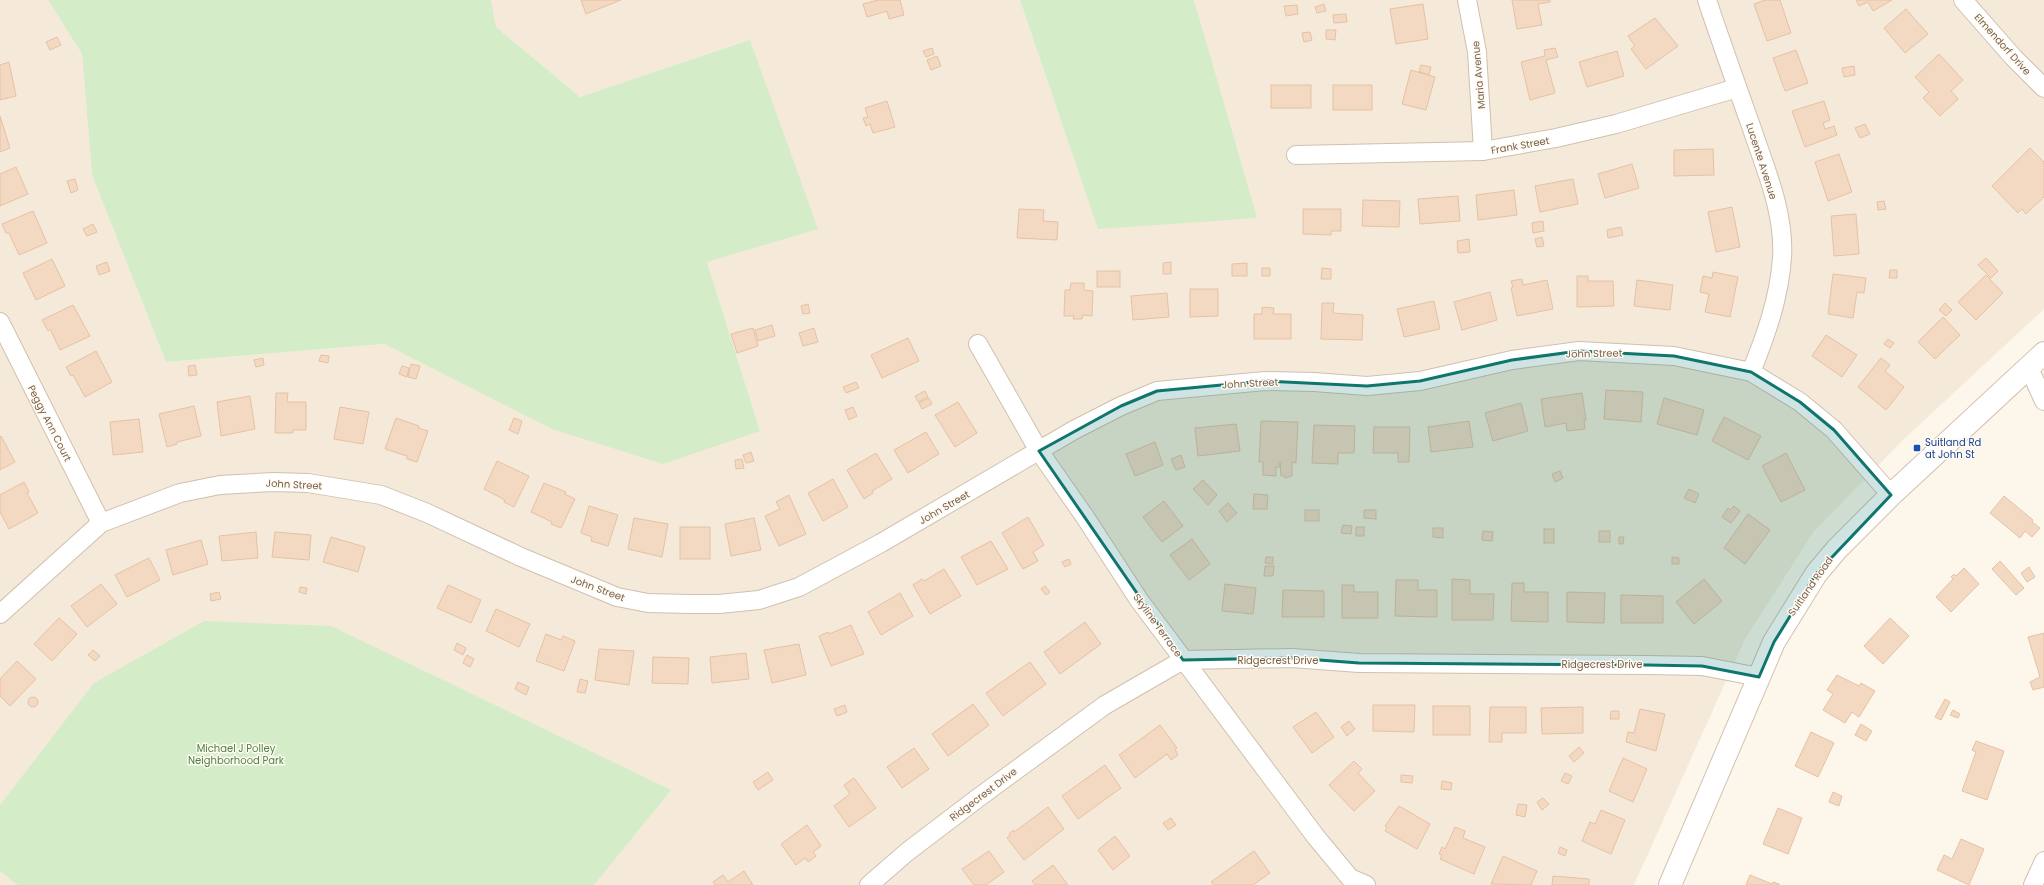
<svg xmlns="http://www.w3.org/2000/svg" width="2044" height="885" font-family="Poppins,sans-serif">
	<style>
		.residential { fill: #f5ead9 }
		.green { fill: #d4ecc8 }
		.building { fill: #f3d9c2; stroke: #e6c1a3 }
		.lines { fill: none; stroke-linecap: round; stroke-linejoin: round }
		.street-casing { stroke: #d0c0af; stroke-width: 20 }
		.secondary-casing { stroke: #d3c1ad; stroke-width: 24 }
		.street { stroke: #fff; stroke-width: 18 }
		.secondary { stroke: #fff; stroke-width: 22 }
		.marked { fill: #0f766e; fill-opacity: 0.2; stroke: #0f766e; stroke-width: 3; stroke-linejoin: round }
		.transit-dot { fill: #1a4fb4; stroke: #fffbf2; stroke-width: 1.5 }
		.labels { text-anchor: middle; stroke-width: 3; stroke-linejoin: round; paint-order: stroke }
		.street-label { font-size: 10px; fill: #79604d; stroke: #fffbf2 }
		.transit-label { font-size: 10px; fill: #164399; stroke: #fffbf2; text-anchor: start }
		.park-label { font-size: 10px; fill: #517f44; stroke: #fffbf2 }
	</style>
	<rect width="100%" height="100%" fill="#fdf7eb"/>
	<polygon class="residential" points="0,0 48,0 82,54 92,175 166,362 384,344 552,429 760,431 707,262 817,228 750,41 580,97 496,27 491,0 1020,0 1099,229 1198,13 1194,0 2044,0 2044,309 1903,440 1814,531 1745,639 1634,885 0,885"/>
	<g class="green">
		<polygon points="48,0 491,0 496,27 580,97 750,40 818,229 707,262 760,431 663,464 552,429 384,344 166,362 92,175 82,54"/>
		<polygon points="1020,0 1194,0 1257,218 1098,229"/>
		<polygon points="204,621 331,626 671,790 594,885 18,885 0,871 0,805 94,683"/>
	</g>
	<g class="building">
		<polygon points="581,0 621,0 586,14"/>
		<polygon points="878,0 900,0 904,15 889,19 887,11 867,17 863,4"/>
		<polygon points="1512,0 1550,0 1550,2 1538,4 1542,25 1517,29"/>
		<polygon points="1765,0 1780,0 1791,33 1767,41 1754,4"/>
		<polygon points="1856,0 1892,0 1873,11 1868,2 1859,6"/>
		<polygon points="1324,4 1326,11 1317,13 1315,7"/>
		<polygon points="1423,4 1428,39 1396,44 1390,9"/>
		<polygon points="1297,5 1298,14 1286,16 1284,6"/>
		<polygon points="1906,9 1928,34 1905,53 1884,28"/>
		<polygon points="1346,14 1347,22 1334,23 1333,15"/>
		<polygon points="1655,18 1678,46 1646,69 1631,49 1635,46 1628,36"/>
		<polygon points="1326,30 1336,30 1335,40 1326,39"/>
		<polygon points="1310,32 1312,40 1304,42 1302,33"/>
		<polygon points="57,37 61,45 50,50 46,42"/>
		<polygon points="932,48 934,54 926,57 923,51"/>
		<polygon points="1555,48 1558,57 1546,60 1555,93 1530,100 1521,62 1545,56 1544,50"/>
		<polygon points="1796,50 1808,83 1785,91 1773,58"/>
		<polygon points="1617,51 1624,76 1587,87 1579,62"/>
		<polygon points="1939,54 1963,80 1951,91 1958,99 1940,116 1923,98 1929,92 1915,77"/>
		<polygon points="937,56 941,66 931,70 927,60"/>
		<polygon points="9,62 16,96 0,100 0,65"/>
		<polygon points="1421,65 1431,67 1429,75 1419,72"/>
		<polygon points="1854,66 1855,75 1844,77 1842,68"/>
		<polygon points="1411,70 1435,77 1426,110 1402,104"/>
		<rect x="1271" y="85" width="40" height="23"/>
		<rect x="1333" y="85" width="39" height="25"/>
		<polygon points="887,101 895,127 873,133 870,124 866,126 863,118 868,117 865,108"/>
		<polygon points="1824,101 1830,120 1823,123 1825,129 1834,126 1837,135 1805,147 1792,111"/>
		<polygon points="0,116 10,148 0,152"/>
		<polygon points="1865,124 1870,134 1860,138 1855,128"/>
		<polygon points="2030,148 2044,162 2044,197 2026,214 2022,209 2018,213 1992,186"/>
		<polygon points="1713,149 1714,175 1674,176 1674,150"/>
		<polygon points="1839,154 1852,192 1828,201 1815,162"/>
		<polygon points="1632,164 1639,188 1605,198 1598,174"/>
		<polygon points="16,167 28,194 0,206 0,174"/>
		<polygon points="75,179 78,190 71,193 67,181"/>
		<polygon points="1573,179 1578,204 1540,212 1535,186"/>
		<polygon points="1514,190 1517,215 1478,220 1476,195"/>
		<polygon points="1458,196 1460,221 1420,224 1418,199"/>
		<polygon points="1363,200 1400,201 1399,227 1362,226"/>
		<polygon points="1884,201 1886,209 1878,210 1877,202"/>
		<polygon points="1732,207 1740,247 1716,252 1708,212"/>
		<polygon points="1019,209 1044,210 1043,221 1058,222 1057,240 1017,238"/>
		<polygon points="1303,209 1341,209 1341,231 1331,231 1331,235 1303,234"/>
		<polygon points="33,211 47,243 19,255 9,233 6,233 2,224"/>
		<polygon points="1856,214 1859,254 1834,256 1831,216"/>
		<polygon points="1543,221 1544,231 1533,233 1532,223"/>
		<polygon points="93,224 97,232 87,236 83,229"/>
		<polygon points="1621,227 1623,235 1608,238 1607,230"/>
		<polygon points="1542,237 1544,246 1537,247 1535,239"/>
		<polygon points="1469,239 1470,252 1458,253 1457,241"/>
		<polygon points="1986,258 1998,271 1991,278 1978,265"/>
		<polygon points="52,259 65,286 36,300 23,273"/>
		<polygon points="107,262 110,271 99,275 96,266"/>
		<polygon points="1171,262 1171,274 1163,274 1163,263"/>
		<polygon points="1247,263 1247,276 1232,276 1232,264"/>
		<rect x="1262" y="268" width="8" height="8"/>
		<polygon points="1322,268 1331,269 1331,279 1321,279"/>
		<polygon points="1890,270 1897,270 1897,278 1889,278"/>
		<rect x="1097" y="271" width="23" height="16"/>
		<polygon points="1713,272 1738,277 1730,317 1705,312 1709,294 1700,292 1703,276 1712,278"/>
		<polygon points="1833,274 1866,278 1864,293 1857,292 1853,318 1828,314"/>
		<polygon points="1986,275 2003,293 1976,320 1958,302"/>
		<polygon points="1577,276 1588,276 1588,281 1613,281 1614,306 1577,307"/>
		<polygon points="1522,279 1523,285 1547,280 1553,309 1517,316 1511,288 1513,287 1511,281"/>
		<polygon points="1637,280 1673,285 1670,310 1634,306"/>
		<polygon points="1071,283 1084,283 1084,290 1093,291 1092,316 1083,315 1082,319 1073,319 1074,316 1064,316 1065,290 1070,290"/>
		<polygon points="1190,289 1218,289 1218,316 1190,317"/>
		<polygon points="1490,292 1497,320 1462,330 1454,302"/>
		<polygon points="1167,293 1169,317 1133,320 1131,296"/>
		<polygon points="1434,301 1440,329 1404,337 1397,309"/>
		<polygon points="1322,303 1334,303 1333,313 1363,315 1362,340 1321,339"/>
		<polygon points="1945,303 1952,310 1946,316 1939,310"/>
		<polygon points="808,304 810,313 803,314 801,306"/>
		<polygon points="73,305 90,336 60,350 50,329 48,331 42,320"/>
		<polygon points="1262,307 1274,308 1273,314 1291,314 1291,339 1254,339 1254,314 1262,314"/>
		<polygon points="1943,317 1960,335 1935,359 1918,342"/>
		<polygon points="772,325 775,336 758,341 755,330"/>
		<polygon points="753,328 758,346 737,353 731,334"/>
		<polygon points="814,328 818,342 803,346 799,333"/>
		<polygon points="1826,335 1857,355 1842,377 1812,356"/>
		<polygon points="908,338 919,361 882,378 871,355"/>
		<polygon points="1888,339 1894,343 1890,348 1884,344"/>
		<polygon points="96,351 112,382 85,397 73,375 71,376 66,367"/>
		<polygon points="321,355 329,356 328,363 319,361"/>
		<polygon points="263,358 264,365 256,367 254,360"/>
		<polygon points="1881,358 1890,365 1885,371 1904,387 1886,410 1858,387"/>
		<polygon points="411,364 420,366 416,379 408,377"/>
		<polygon points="195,365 197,375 189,376 188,366"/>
		<polygon points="402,366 409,368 407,377 399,374"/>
		<polygon points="856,382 859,388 846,393 843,387"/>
		<polygon points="1606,390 1643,392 1641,422 1604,419"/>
		<polygon points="925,391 928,397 918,402 915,396"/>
		<polygon points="276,393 288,393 287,402 306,402 306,430 293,430 293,433 275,433"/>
		<polygon points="1582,393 1586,420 1584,420 1585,429 1567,431 1566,423 1545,427 1541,399"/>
		<polygon points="250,396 255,429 221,436 217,402"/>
		<polygon points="929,398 932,404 922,409 919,403"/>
		<polygon points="1664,398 1704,410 1697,435 1657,424"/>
		<polygon points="958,402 977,433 955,447 935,415"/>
		<polygon points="1521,403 1528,431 1493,441 1485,413"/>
		<polygon points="194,406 201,436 177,442 177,444 167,447 159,414"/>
		<polygon points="340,407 369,412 363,444 334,439"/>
		<polygon points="853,407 857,416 849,420 845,410"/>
		<polygon points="1724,417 1761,436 1748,460 1712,441"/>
		<polygon points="396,418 419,426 418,428 428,431 417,462 407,459 407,456 385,449"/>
		<polygon points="514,418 522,421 518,434 509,430"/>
		<polygon points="139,419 143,452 113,455 110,422"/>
		<polygon points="1261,421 1298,422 1296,463 1292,462 1292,476 1285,478 1285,476 1281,476 1280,462 1280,467 1276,467 1276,476 1263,475 1263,462 1259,462"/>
		<polygon points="1469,421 1473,447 1431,452 1428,427"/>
		<polygon points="1236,424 1240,451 1198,456 1195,428"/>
		<polygon points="1314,425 1355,426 1354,453 1338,453 1338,464 1312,463"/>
		<polygon points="1374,427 1410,427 1409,462 1398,462 1398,453 1373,453"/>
		<polygon points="926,432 939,454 908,473 894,450"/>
		<polygon points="1,436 15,462 0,470 0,437"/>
		<polygon points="1155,442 1163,465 1135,476 1126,454"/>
		<polygon points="751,452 754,461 746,463 743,455"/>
		<polygon points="876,453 892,479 872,491 873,493 864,499 847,470"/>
		<polygon points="1786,453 1805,490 1781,502 1762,466"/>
		<polygon points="1181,455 1185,467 1176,470 1171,459"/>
		<polygon points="742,459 744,468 736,469 735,460"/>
		<polygon points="497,461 529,476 514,507 504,502 505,500 484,489"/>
		<polygon points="1560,471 1563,478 1555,482 1552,474"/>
		<polygon points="833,479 848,507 823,521 808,493"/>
		<polygon points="1203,480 1217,495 1208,505 1193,489"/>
		<polygon points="24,482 29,492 27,493 38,513 9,529 0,512 0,495"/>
		<polygon points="544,483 566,492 565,494 575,499 561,528 551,524 552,522 531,512"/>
		<polygon points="1689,489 1699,494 1695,503 1684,498"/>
		<polygon points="1254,494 1268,495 1267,509 1253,509"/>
		<polygon points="789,495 806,534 779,546 765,516 780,509 776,502"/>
		<polygon points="2004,496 2033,520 2032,522 2040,528 2032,537 2025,531 2020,538 1990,513"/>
		<polygon points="1164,501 1183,526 1162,542 1143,517"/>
		<polygon points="1228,503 1237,513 1227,522 1219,511"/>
		<polygon points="589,506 618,515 608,546 591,541 592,537 581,533"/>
		<polygon points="1734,506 1740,511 1731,523 1722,517 1728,508 1730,510"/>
		<rect x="1305" y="510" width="14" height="11"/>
		<polygon points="1364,510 1376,510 1376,519 1364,518"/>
		<polygon points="1748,514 1770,530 1745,564 1724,548"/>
		<polygon points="1028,517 1044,545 1033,552 1038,561 1023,569 1002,533"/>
		<polygon points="634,518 668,524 662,557 628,549"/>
		<polygon points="754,518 761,550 731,556 725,524"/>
		<polygon points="1343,525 1352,526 1351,534 1341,533"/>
		<rect x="680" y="527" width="30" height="32"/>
		<rect x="1356" y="527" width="8" height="9"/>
		<polygon points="1433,528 1443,528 1443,538 1433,537"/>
		<rect x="1544" y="529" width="10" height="14"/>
		<polygon points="1483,531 1493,532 1492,541 1482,540"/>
		<rect x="1599" y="531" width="11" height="11"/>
		<polygon points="256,532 258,558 222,561 219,536"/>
		<polygon points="275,532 311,535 309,560 272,557"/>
		<polygon points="331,537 365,547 358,572 323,562"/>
		<polygon points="1619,537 1624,537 1623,544 1619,544"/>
		<polygon points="1192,539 1210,564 1189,580 1170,555"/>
		<polygon points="201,540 208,564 173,575 166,550"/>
		<polygon points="991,541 1008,569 977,585 961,557"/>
		<polygon points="1266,557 1273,557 1273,564 1265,563"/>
		<polygon points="1672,557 1679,558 1679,564 1672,564"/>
		<polygon points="149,558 160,580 127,597 115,575"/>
		<polygon points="1069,559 1071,564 1065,567 1062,562"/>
		<polygon points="2000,561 2024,588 2016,595 1992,569"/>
		<polygon points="1265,566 1274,566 1273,576 1264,576"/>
		<polygon points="2029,567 2035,577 2027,582 2021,573"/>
		<polygon points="1964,568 1979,584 1951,612 1936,597 1953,579 1951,577 1954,574 1956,576"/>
		<polygon points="944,569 961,596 930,614 913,585 922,579 924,581"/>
		<polygon points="1452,579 1470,580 1470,594 1494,594 1493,620 1452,620"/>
		<polygon points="1704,579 1722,601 1694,624 1676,602"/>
		<polygon points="1396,580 1418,580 1418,590 1437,590 1437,617 1395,616"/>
		<polygon points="1512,583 1524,583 1524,592 1548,592 1548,622 1511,621"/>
		<polygon points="101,584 117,604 87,627 71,606"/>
		<polygon points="1225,584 1256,588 1253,614 1222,611"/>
		<polygon points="448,585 481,600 471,623 437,608"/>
		<polygon points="1342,585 1354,585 1354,592 1378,592 1378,618 1342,618"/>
		<polygon points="1045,586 1050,592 1046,595 1041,589"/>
		<polygon points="300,587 307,588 306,594 299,592"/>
		<polygon points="1283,590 1324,591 1324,617 1282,617"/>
		<polygon points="219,592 221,599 211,601 210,594"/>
		<polygon points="1567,592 1605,593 1604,623 1567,622"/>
		<polygon points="900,593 913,616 881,635 868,612"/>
		<polygon points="1621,595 1663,596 1663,623 1621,623"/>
		<polygon points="496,609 530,624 519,647 486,631"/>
		<polygon points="59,618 77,634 52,661 34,644"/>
		<polygon points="1890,618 1909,636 1883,664 1864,646"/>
		<polygon points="1085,622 1101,644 1060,674 1044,652"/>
		<polygon points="851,625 864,654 831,666 819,636 828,632 829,634"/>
		<polygon points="2044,633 2044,687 2033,690 2030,682 2040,677 2028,637"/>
		<polygon points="546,634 561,640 563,636 575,641 564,671 536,661"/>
		<polygon points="457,643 466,648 463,655 454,650"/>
		<polygon points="799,644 806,675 772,683 764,650"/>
		<polygon points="599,649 634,651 629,685 595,680"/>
		<polygon points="93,650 100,656 95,661 88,655"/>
		<polygon points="746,653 749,679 712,683 710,657"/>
		<polygon points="467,655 474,659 470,667 463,663"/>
		<polygon points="653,657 689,658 688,684 652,683"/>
		<polygon points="17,661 36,679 10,706 0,696 0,679"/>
		<polygon points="1030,662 1046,684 1003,716 986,693"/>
		<polygon points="1837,675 1859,686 1861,683 1875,691 1859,717 1852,712 1845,723 1823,710 1833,694 1827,690"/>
		<polygon points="580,679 588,681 585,693 577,692"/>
		<polygon points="518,682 529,687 526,695 515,689"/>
		<circle cx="33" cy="702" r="5"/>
		<polygon points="1945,699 1950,702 1941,720 1935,717"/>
		<polygon points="973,704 989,725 948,756 932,734"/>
		<polygon points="845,705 847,712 837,716 834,709"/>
		<polygon points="1373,705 1415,705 1414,732 1373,731"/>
		<rect x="1433" y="706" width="37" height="29"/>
		<polygon points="1490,707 1526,707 1526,733 1502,733 1502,742 1489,742"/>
		<polygon points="1583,707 1583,733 1542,734 1541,708"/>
		<polygon points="1640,709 1665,714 1656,751 1626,742 1628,732 1634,733"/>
		<polygon points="1953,710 1960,714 1958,718 1950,715"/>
		<polygon points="1611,711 1619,711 1619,719 1610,719"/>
		<polygon points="1316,712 1334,737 1312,753 1293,727"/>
		<polygon points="1349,721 1355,729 1347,736 1341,727"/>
		<polygon points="1861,724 1872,731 1866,741 1855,735"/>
		<polygon points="1160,725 1177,748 1175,749 1178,755 1171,760 1167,754 1135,778 1119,755"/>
		<polygon points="1811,732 1834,743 1818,777 1795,766"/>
		<polygon points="1976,741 2004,751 1987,800 1962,791 1976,752 1972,750"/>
		<polygon points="1579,747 1584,753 1574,762 1569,756"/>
		<polygon points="914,748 929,769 902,788 887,767"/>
		<polygon points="1623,758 1647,769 1633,802 1609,791"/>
		<polygon points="1354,761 1362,769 1358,773 1375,791 1354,811 1329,785"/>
		<polygon points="1105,765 1121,788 1078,819 1062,796"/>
		<polygon points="768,772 773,780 758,790 753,782"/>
		<polygon points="1565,773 1572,776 1568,784 1561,781"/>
		<polygon points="1401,775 1413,776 1412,783 1401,782"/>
		<polygon points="854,778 876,808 849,827 834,806 850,794 844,785"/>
		<polygon points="1442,781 1452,783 1451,790 1441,789"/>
		<polygon points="1833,792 1842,796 1839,806 1829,802"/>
		<polygon points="1543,798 1549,804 1542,810 1537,802"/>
		<polygon points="1518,804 1527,805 1525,817 1516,815"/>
		<polygon points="1399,806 1430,824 1417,849 1385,831 1387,827 1385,826"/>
		<polygon points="1048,807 1064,829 1024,860 1007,838 1010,836 1009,834 1013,830 1014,832"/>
		<polygon points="1778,808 1802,818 1788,854 1763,844"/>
		<polygon points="1601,810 1625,820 1611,854 1582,841 1590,822 1595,824"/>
		<polygon points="1171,818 1176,825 1168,830 1163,823"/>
		<polygon points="807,825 821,846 813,852 816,856 808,862 805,858 796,865 781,844"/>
		<polygon points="1455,827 1465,831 1463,838 1485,847 1474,874 1440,859 1442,855 1439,854 1442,847 1445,849"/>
		<polygon points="1115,836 1130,856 1113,870 1098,850"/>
		<polygon points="1961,839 1984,849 1969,885 1937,870 1944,855 1952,859"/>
		<polygon points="1560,847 1567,850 1565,856 1558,853"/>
		<polygon points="989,851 1004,872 986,885 974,885 962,869"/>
		<polygon points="1254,851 1270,873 1253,885 1214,885 1211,882"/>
		<polygon points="1503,856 1537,871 1531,885 1491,884"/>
		<polygon points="1053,865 1068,885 1035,885 1032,881"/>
		<polygon points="744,871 753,885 715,885 713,882 723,875 728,882"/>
		<polygon points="1750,875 1772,884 1773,882 1779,884 1779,885 1746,885"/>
		<polygon points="1553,876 1589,879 1589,885 1552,885"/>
	</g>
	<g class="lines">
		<defs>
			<g id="street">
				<polyline points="1467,0 1477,52 1483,151"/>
				<path d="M1707,0C1721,42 1736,84 1751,126C1765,168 1785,213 1782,258C1779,299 1766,335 1751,372"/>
				<polyline points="1963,0 2013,57 2044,88"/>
				<polyline points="1296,155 1483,151 1556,138 1616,124 1737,88"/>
				<polyline points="0,322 101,523"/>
				<polyline points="978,344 1039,451 1085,517 1139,600 1316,837 1350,878 1366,885"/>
				<polyline points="2029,368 2044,401"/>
				<polyline points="0,614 101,523 180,493 220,485 273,482 308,483 381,495 427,513 521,557 617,597 648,603 689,604 719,604 759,600 799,587 881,543 1074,430 1121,406 1157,391 1265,381 1314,382 1367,386 1420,381 1512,360 1579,351 1674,356 1751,372 1800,402 1834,430 1891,495"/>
				<polyline points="869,885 907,852 978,798 1105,705 1183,660 1292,658 1359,663 1646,665 1702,666 1759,677"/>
				<polyline points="2033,885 2044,861"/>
			</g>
			<polyline id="secondary" points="1670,885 1774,642 1816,574 1837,549 1891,495 2044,353"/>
		</defs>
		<use href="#street" class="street-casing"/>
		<use href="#secondary" class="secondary-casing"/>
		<use href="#street" class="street"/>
		<use href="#secondary" class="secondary"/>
	</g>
	<path class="marked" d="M1579,351L1674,356L1751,372L1800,402L1834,430L1891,495L1816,574L1774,642L1759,677L1702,666L1646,665L1359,663L1292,658L1183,660L1039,451L1121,406L1157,391L1265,381L1367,386L1420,381L1512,360Z"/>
	<rect class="transit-dot" x="1913" y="444" width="8" height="8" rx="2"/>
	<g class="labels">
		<g class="street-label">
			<text transform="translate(2003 44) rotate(48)" y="4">Elmendorf Drive</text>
			<text transform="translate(1478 75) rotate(-95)" y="4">Maria Avenue</text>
			<text transform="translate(1520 145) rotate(-10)" y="4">Frank Street</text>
			<text transform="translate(1762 161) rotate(72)" y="4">Lucente Avenue</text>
			<text transform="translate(1594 353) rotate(-1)" y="4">John Street</text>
			<text transform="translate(1250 383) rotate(-3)" y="4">John Street</text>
			<text transform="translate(50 423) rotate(63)" y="4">Peggy Ann Court</text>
			<text transform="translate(294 484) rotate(3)" y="4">John Street</text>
			<text transform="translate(944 507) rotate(-30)" y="4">John Street</text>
			<text transform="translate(1810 586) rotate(-55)" y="4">Suitland Road</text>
			<text transform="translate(598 588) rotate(20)" y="4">John Street</text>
			<text transform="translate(1158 625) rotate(54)" y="4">Skyline Terrace</text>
			<text x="1278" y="664">Ridgecrest Drive</text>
			<text x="1602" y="668">Ridgecrest Drive</text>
			<text transform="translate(983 794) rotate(-37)" y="4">Ridgecrest Drive</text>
		</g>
		<g class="transit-label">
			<text x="1925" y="446">Suitland Rd<tspan x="1925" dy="12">at John St</tspan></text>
		</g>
		<g class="park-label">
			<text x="236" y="752">Michael J Polley<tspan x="236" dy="12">Neighborhood Park</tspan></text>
		</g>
	</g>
</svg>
